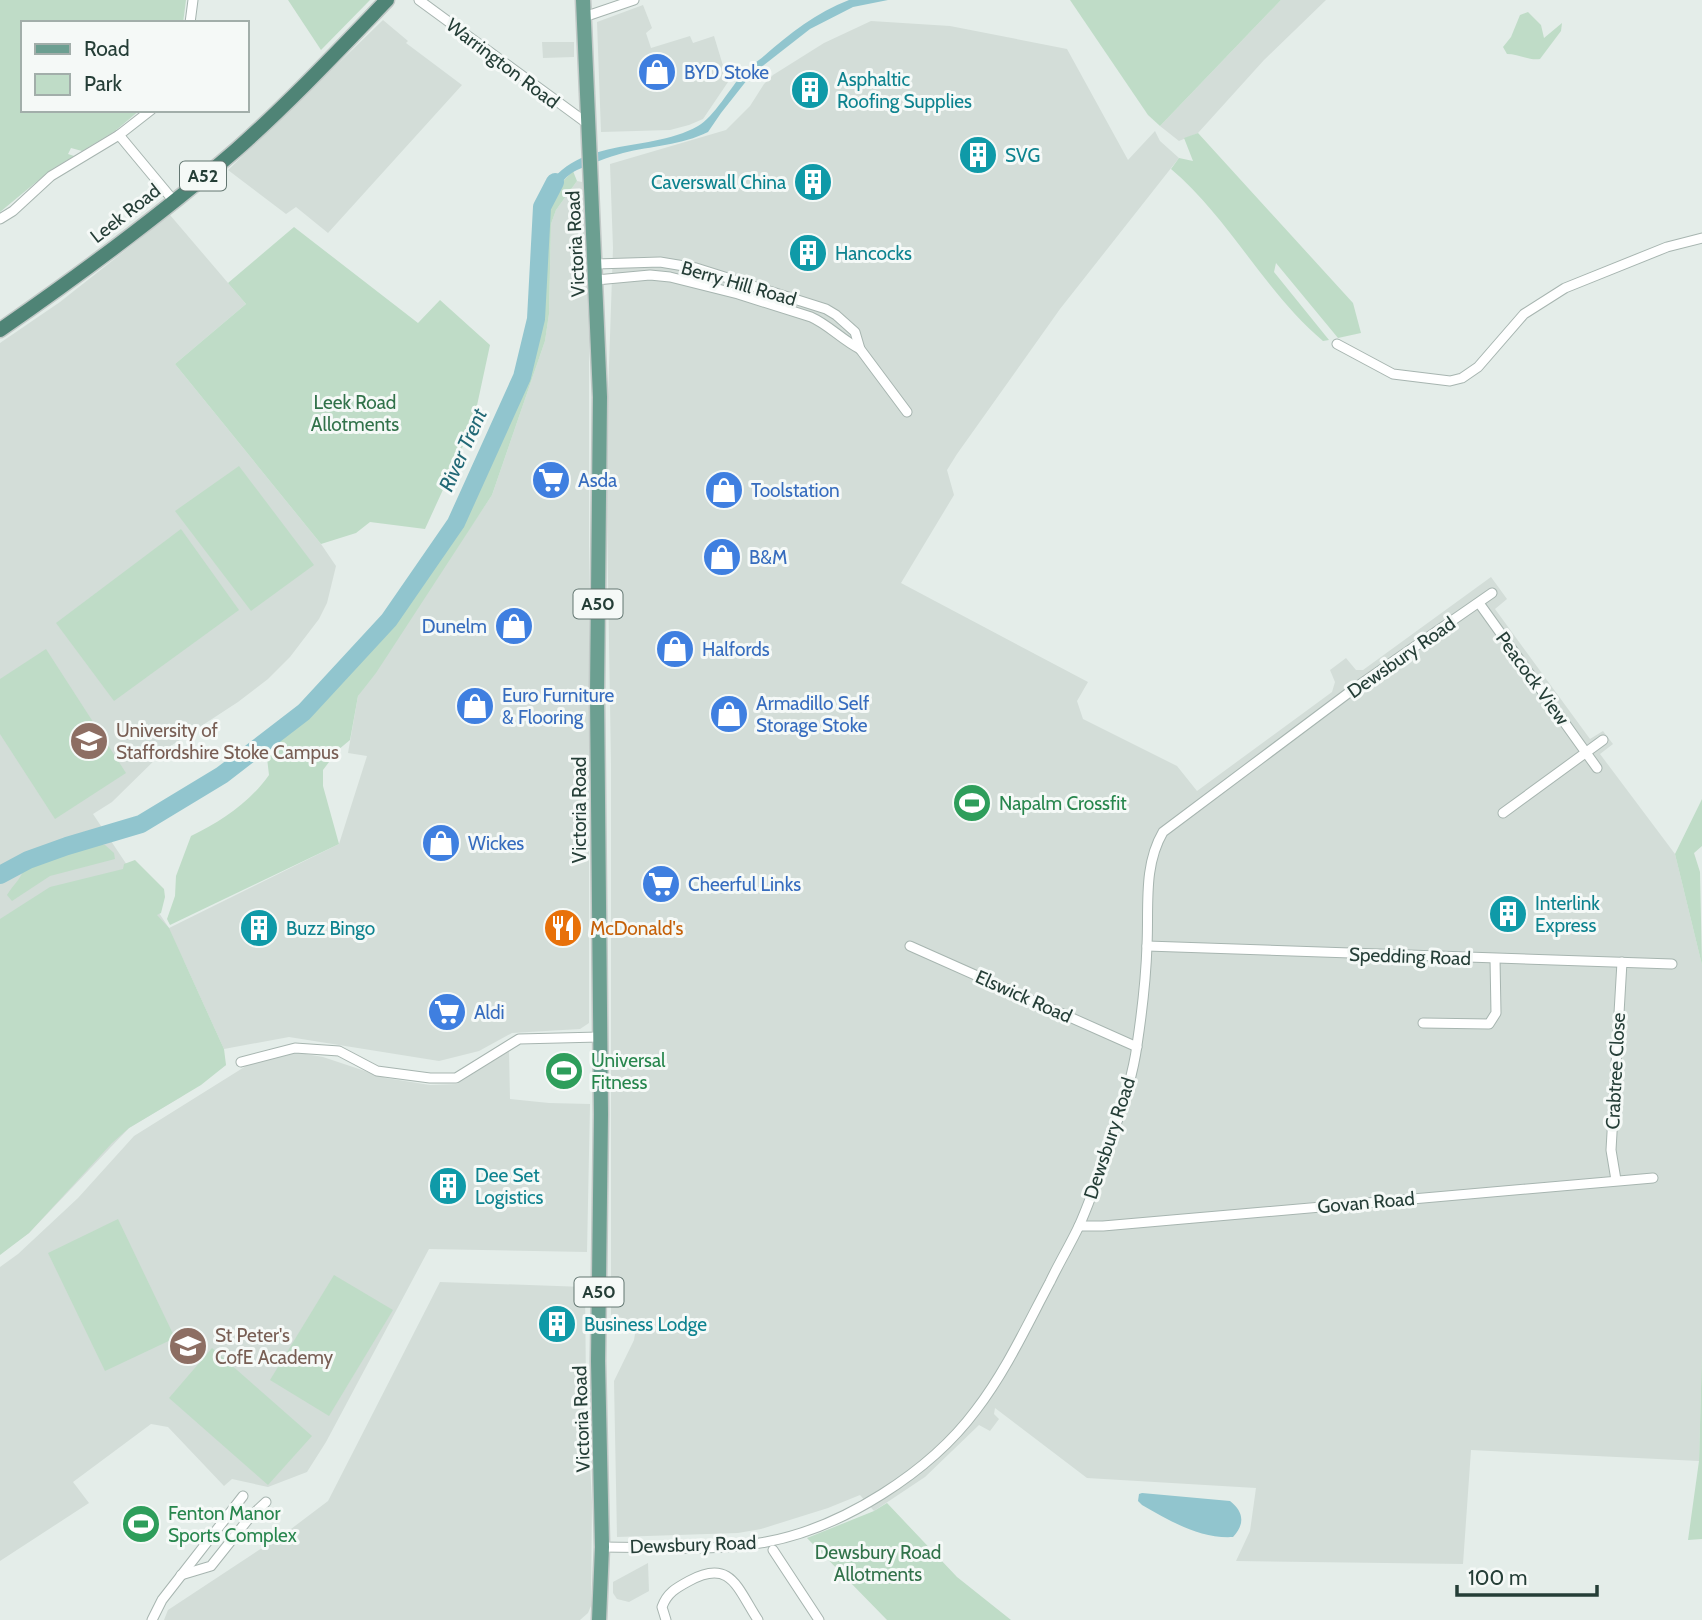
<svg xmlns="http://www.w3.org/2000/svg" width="1702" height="1620" font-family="Cabin,sans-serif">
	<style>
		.built { fill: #d3ddd8 }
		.green { fill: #bfdcc7 }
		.water { fill: #91c5ce }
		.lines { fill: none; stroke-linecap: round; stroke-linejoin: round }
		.river { stroke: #91c5ce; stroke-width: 18 }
		.minor-casing { stroke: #a7b5b0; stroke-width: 11 }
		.primary-casing { stroke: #c2c9c7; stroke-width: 17 }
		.trunk-casing { stroke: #c2c9c7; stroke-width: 17 }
		.minor { stroke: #fff; stroke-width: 9 }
		.primary { stroke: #6c9f91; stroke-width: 14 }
		.trunk { stroke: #4f8476; stroke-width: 14 }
		.labels { text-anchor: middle; stroke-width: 6; stroke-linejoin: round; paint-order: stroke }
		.shield { fill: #f5f9f7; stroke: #637671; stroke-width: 2 }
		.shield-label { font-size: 18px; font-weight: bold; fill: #253e37 }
		.street-label { font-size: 19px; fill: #253e37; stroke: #f5f9f7 }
		.shop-label { font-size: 19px; fill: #366cbe; stroke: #f5f9f7; text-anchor: start }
		.culture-label { font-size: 19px; fill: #0d838f; stroke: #f5f9f7; text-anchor: start }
		.park-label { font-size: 19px; fill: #31724a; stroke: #f5f9f7 }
		.education-label { font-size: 19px; fill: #785e54; stroke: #f5f9f7; text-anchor: start }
		.leisure-label { font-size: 19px; fill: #27864d; stroke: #f5f9f7; text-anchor: start }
		.food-label { font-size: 19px; fill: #c56008; stroke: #f5f9f7; text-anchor: start }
		.water-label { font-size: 21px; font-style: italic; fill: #226976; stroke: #f5f9f7 }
	</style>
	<rect width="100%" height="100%" fill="#e4ede9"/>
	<g class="built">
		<polygon points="1281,0 1326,0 1264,60 1198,133 1179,141 1160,126"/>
		<polygon points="643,5 652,28 646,33 651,48 690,36 693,43 714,36 728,82 703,119 689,125 670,130 601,132 597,22"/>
		<polygon points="383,20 408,41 406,43 462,85 328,233 296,207 286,214 228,170"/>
		<polygon points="871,21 950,26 1067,49 1128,160 1155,131 1160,141 1179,158 1060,309 957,454 947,470 954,495 901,583 1088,682 1077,701 1083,719 1177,766 1197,791 1332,692 1335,682 1330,670 1346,658 1356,670 1363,670 1491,577 1507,599 1495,609 1590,739 1603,731 1613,744 1600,754 1675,854 1702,965 1702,1353 1699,1461 1471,1450 1463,1564 1236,1561 1250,1531 1256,1488 1087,1478 995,1408 994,1414 999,1419 990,1431 979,1425 925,1477 874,1511 860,1495 828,1508 761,1529 738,1533 617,1537 614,1381 634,1340 637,1322 611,1315 611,764 606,454 613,248 610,164 726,130 750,106 764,84 773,75 824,43"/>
		<polygon points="542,42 574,42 574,57 543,58"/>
		<polygon points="577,181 582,182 589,339 589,1023 580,1029 512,1033 479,1051 439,1061 289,1037 224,1049 182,957 226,1065 181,1097 129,1128 29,1233 0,1254 0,343 60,302 170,215 246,304 175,364 321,544 336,566 327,603 319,619 290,657 268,679 238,702 166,749 112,802 93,814 169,928 339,844 367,756 348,753 358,696 492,495 545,341 549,314 551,224 556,210"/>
		<polygon points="509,1051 510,1099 549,1103 590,1104 587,1252 429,1249 326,1442 307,1472 268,1487 232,1479 224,1486 168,1427 151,1424 73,1482 89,1503 0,1561 0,1267 18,1254 78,1198 134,1136 254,1061 294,1052 323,1057 386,1078 430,1085 457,1084"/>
		<polygon points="440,1282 585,1287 586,1389 592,1502 591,1606 588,1613 580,1620 164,1620 168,1610 291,1529 328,1501"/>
		<polygon points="648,1563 649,1591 629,1602 617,1599 613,1593 613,1582"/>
	</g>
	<g class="green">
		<polygon points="0,0 186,0 183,23 23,23 23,110 140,110 115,131 82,151 71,148 68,154 74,156 52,169 0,212"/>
		<polygon points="288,0 370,0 321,50"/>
		<polygon points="1070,0 1281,0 1160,126 1148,115"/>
		<path d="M1528,12L1541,25L1544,38L1562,23L1561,31L1540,59C1530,61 1518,54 1507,54L1503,47L1511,37L1520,15Z"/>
		<path d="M1198,133L1353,303L1361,333L1338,338L1276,263L1274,272L1329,340L1323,341C1264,291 1229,218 1171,169L1179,158L1193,161L1184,138Z"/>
		<path d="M573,171L577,181L556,210L551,224L549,314L545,341L492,495L376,673L358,696L350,740L338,750L323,770V786L339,844L170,925L167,919L175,896L176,876L191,836C221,822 250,802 269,775L267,758L279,742L331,693L395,620L430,572L462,521L481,485L530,360L540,316L543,243L549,199L556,188Z"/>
		<polygon points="294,227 418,323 440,300 490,345 473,424 425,529 370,522 356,533 321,544 175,364 246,304 228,283"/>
		<polygon points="239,466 314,565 251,611 175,511"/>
		<polygon points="181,529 239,610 114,701 56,623"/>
		<polygon points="46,649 126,773 55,819 0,734 0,679"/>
		<polygon points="1702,799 1702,846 1694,853 1700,872 1702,965 1675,854"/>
		<path d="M87,845H105L114,853L115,859L50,876L12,901L7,895C13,885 20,880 24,869L60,853Z"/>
		<polygon points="135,860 164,889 165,897 161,913 157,915 169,928 224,1049 226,1065 201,1085 129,1128 112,1143 29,1233 0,1255 0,919 50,887 123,869 124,864"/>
		<polygon points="118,1219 175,1338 105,1371 48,1253"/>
		<polygon points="334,1275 393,1310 329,1416 270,1380"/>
		<polygon points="212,1348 312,1436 268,1485 169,1398"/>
		<polygon points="1702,1353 1702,1539 1688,1540 1699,1461"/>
		<polygon points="887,1503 957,1577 1011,1620 887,1620 807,1538 874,1511"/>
	</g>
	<g class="water">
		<path d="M849,0H888L853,7L810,29L751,75L721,113L708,132C682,145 651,146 623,153C608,157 591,164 577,170C561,177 554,197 538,206C564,132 645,156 698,126C713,118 732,86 743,73C749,66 757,62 764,56C789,34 817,12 849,0Z"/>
		<path d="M1142,1493L1230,1501C1244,1512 1245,1524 1233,1537C1200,1539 1170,1521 1142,1505L1138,1501L1139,1494Z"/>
	</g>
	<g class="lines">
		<polyline class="river" points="0,875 28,860 67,846 141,824 222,775 304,712 389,620 456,523 522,377 536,319 542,207 555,182"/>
		<defs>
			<g id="minor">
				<polyline points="419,0 588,124"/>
				<polyline points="584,17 634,0"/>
				<polyline points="190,23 193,0"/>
				<polyline points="119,135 173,200"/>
				<polyline points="0,219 13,211 51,176 119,135 151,110"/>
				<polyline points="596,264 660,262 696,268 826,309 836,315 855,332 860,349 907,412"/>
				<path d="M596,280L650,275L670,277L738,294L811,317C829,325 842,340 860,349"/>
				<polyline points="1337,344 1393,374 1450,381 1462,378 1478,367 1524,314 1565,288 1667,247 1702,238"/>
				<polyline points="1479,603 1597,768"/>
				<polyline points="1503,813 1603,740"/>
				<polyline points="910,946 1137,1047"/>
				<polyline points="1147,946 1672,964"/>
				<polyline points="1423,1023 1489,1024 1496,1013 1495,959"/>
				<polyline points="241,1062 295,1048 339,1051 377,1071 430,1078 456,1078 519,1039 599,1037"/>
				<polyline points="1616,1180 1611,1150 1622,962"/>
				<polyline points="1079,1226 1103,1226 1653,1178"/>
				<path d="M602,1547C656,1547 713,1552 766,1542C842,1528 930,1472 976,1410C1006,1371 1027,1325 1050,1282C1059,1263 1070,1245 1079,1226C1092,1197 1102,1166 1112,1137C1122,1107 1133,1076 1137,1045C1142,1012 1146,978 1147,945C1149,907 1143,866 1163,832L1355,688L1492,593"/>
				<polyline points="773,1550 819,1620"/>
				<polyline points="181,1575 211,1566 250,1517 266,1502"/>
				<polyline points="152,1620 162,1600 243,1496"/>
				<path d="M666,1620L662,1607C667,1593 676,1588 689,1581C731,1558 737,1588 758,1620"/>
			</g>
			<polyline id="primary" points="583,0 600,397 597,694 601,1114 598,1361 602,1547 599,1620"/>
			<path id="trunk" d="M0,330C81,274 162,214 236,150C289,103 338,51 387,0"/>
		</defs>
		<use href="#minor" class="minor-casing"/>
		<use href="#primary" class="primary-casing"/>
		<use href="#trunk" class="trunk-casing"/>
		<use href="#minor" class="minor"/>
		<use href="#primary" class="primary"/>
		<use href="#trunk" class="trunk"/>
	</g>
	<defs>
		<symbol id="shop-disc" viewBox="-11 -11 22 22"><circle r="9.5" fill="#3f7fe0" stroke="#f5f9f7"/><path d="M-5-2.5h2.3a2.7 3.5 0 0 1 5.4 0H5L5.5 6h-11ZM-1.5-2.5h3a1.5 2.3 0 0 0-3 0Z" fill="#fff"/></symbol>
		<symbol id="building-disc" viewBox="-11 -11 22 22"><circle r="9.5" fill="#0f9aa8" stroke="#f5f9f7"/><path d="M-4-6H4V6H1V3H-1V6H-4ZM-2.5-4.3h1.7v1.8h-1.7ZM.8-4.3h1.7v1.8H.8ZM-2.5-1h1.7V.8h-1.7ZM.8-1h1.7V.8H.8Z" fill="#fff"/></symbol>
		<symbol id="supermarket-disc" viewBox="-11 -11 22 22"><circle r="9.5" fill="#3f7fe0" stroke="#f5f9f7"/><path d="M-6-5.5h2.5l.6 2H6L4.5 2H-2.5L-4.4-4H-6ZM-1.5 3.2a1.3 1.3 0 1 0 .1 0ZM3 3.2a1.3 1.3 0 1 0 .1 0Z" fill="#fff"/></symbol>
		<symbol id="university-disc" viewBox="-11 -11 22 22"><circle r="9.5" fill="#8d6e63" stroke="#f5f9f7"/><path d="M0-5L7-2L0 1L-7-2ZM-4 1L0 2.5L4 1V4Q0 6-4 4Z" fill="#fff"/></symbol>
		<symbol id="stadium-disc" viewBox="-11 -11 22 22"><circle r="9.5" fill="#2e9e5b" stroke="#f5f9f7"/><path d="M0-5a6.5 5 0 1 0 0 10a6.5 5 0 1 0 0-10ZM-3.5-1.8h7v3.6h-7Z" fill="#fff"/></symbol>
		<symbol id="restaurant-disc" viewBox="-11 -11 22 22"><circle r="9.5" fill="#e8710a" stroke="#f5f9f7"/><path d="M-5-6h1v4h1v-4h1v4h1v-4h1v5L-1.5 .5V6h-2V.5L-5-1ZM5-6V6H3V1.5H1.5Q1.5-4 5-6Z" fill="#fff"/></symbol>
		<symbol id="school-disc" viewBox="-11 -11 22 22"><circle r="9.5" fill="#8d6e63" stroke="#f5f9f7"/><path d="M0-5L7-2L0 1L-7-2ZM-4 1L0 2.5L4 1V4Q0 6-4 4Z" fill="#fff"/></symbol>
	</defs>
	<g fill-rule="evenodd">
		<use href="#shop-disc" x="635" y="50" width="44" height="44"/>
		<use href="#building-disc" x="788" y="68" width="44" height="44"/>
		<use href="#building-disc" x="956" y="133" width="44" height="44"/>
		<use href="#building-disc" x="791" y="160" width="44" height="44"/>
		<use href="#building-disc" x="786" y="231" width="44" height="44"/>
		<use href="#supermarket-disc" x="529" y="458" width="44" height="44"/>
		<use href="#shop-disc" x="702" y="468" width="44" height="44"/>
		<use href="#shop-disc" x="700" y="535" width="44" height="44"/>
		<use href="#shop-disc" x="492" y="604" width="44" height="44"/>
		<use href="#shop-disc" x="653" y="627" width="44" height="44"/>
		<use href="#shop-disc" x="453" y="684" width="44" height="44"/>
		<use href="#shop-disc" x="707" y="692" width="44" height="44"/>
		<use href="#university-disc" x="67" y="719" width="44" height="44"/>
		<use href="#stadium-disc" x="950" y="781" width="44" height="44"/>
		<use href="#shop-disc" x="419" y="821" width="44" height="44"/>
		<use href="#supermarket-disc" x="639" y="862" width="44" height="44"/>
		<use href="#building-disc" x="1486" y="892" width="44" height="44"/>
		<use href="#building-disc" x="237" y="906" width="44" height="44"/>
		<use href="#restaurant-disc" x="541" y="906" width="44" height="44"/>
		<use href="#supermarket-disc" x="425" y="990" width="44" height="44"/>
		<use href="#stadium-disc" x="542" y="1049" width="44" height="44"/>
		<use href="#building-disc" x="426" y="1164" width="44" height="44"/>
		<use href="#building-disc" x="535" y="1302" width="44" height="44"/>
		<use href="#school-disc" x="166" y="1324" width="44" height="44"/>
		<use href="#stadium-disc" x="119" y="1502" width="44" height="44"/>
	</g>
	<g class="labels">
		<g class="shield">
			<rect x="180" y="161.5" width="46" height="29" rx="5"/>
			<rect x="573.5" y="589.5" width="49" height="29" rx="5"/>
			<rect x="574.5" y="1277.5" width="49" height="29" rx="5"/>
		</g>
		<g class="shield-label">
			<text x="203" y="182">A52</text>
			<text x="598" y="610">A50</text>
			<text x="599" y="1298">A50</text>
		</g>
		<g class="street-label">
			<text transform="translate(503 63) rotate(37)" y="7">Warrington Road</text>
			<text transform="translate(125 213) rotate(-38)" y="7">Leek Road</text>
			<text transform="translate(575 244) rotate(-93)" y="7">Victoria Road</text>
			<text transform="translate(739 283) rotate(16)" y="7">Berry Hill Road</text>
			<text transform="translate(1401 657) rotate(-35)" y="7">Dewsbury Road</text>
			<text transform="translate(1533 678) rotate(54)" y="7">Peacock View</text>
			<text transform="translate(579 810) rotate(-90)" y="7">Victoria Road</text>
			<text transform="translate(1410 956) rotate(2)" y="7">Spedding Road</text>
			<text transform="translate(1024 996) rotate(24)" y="7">Elswick Road</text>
			<text transform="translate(1615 1071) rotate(-87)" y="7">Crabtree Close</text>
			<text transform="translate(1109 1138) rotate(-72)" y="7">Dewsbury Road</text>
			<text transform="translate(1366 1202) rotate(-5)" y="7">Govan Road</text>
			<text transform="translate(581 1419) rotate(-92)" y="7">Victoria Road</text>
			<text transform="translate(693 1544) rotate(-2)" y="7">Dewsbury Road</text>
		</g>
		<g class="shop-label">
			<text x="684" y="79">BYD Stoke</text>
			<text x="578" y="487">Asda</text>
			<text x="751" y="497">Toolstation</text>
			<text x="749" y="564">B&amp;M</text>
			<text x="487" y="633" text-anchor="end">Dunelm</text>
			<text x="702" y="656">Halfords</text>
			<text x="502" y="702">Euro Furniture<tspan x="502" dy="22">&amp; Flooring</tspan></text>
			<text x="756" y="710">Armadillo Self<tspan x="756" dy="22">Storage Stoke</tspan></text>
			<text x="468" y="850">Wickes</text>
			<text x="688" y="891">Cheerful Links</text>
			<text x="474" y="1019">Aldi</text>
		</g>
		<g class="culture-label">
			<text x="837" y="86">Asphaltic<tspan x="837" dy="22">Roofing Supplies</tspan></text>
			<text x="1005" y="162">SVG</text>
			<text x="786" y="189" text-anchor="end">Caverswall China</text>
			<text x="835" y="260">Hancocks</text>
			<text x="1535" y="910">Interlink<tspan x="1535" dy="22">Express</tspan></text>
			<text x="286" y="935">Buzz Bingo</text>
			<text x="475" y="1182">Dee Set<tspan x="475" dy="22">Logistics</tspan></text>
			<text x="584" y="1331">Business Lodge</text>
		</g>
		<g class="park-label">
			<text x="355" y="409">Leek Road<tspan x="355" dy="22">Allotments</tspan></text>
			<text x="878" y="1559">Dewsbury Road<tspan x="878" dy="22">Allotments</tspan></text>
		</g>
		<g class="education-label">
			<text x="116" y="737">University of<tspan x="116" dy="22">Staffordshire Stoke Campus</tspan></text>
			<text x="215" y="1342">St Peter's<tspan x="215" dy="22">CofE Academy</tspan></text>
		</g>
		<g class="leisure-label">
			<text x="999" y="810">Napalm Crossfit</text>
			<text x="591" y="1067">Universal<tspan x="591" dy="22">Fitness</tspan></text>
			<text x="168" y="1520">Fenton Manor<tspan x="168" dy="22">Sports Complex</tspan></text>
		</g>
		<g class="food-label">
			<text x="590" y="935">McDonald's</text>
		</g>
		<g class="water-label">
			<text transform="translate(463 450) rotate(-66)" y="7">River Trent</text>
		</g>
	</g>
	<rect x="21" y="21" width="228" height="91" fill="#f5f9f7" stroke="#a2aeaa" stroke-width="2"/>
	<rect x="35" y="44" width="35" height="10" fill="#6c9f91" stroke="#a2aeaa" stroke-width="2"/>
	<text x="84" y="56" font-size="21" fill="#253e37">Road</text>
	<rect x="35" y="74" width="35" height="21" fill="#bfdcc7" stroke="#a2aeaa" stroke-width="2"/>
	<text x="84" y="91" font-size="21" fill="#253e37">Park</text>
	<path d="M1457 1585v10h140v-10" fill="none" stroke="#253e37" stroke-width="3.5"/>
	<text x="1468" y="1585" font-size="21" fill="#253e37" stroke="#f5f9f7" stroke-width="5" paint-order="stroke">100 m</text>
</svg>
